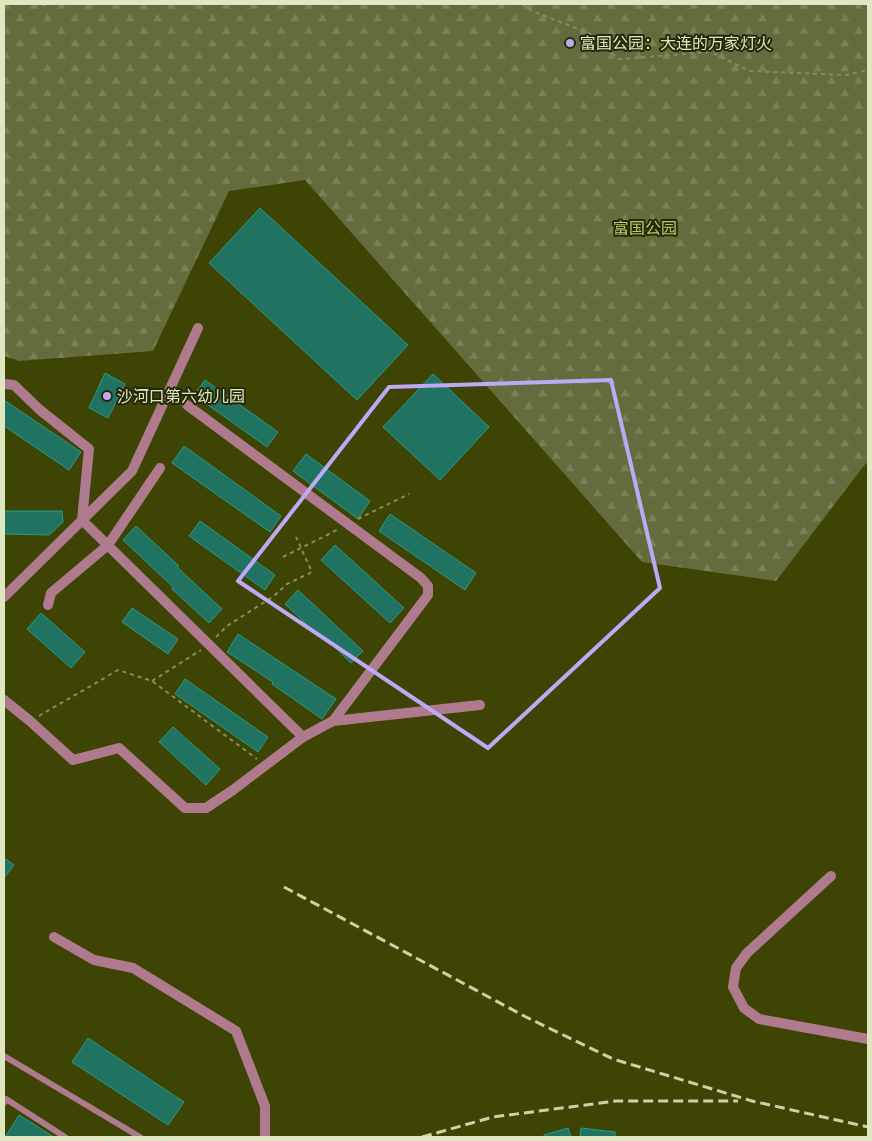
<svg xmlns="http://www.w3.org/2000/svg" width="872" height="1141" font-family="Manrope,'Noto Sans SC',sans-serif">
	<style>
		.forest { fill: url(#forest-firs) }
		.building { fill: #207261; stroke: #2c9a84 }
		.lines { fill: none; stroke-linecap: round; stroke-linejoin: round }
		.path { stroke: #868d58; stroke-width: 2; stroke-dasharray: 4 4; stroke-linecap: butt }
		.lane { stroke: #af7a8d; stroke-width: 6 }
		.street { stroke: #af7a8d; stroke-width: 10 }
		.rail { stroke: #cad2a8; stroke-width: 3; stroke-dasharray: 10 5; stroke-linecap: butt }
		.marked { fill: none; stroke: #bda9f5; stroke-width: 4; stroke-linejoin: round }
		.poi-dot { fill: #bda9f5; stroke: #252908; stroke-width: 2 }
		.labels { text-anchor: middle; stroke-width: 4; stroke-linejoin: round; paint-order: stroke }
		.poi-label { font-size: 16px; fill: #dfe7c0; stroke: #252908; text-anchor: start }
		.park-label { font-size: 16px; fill: #bbca63; stroke: #252908 }
	</style>
	<defs>
		<pattern id="forest-firs" width="22" height="20" patternUnits="userSpaceOnUse" patternTransform="scale(1.25)"><rect width="22" height="20" fill="#646c3d"/><path d="M5 1l3.5 6h-7zM16 11l3.5 6h-7z" fill="#7a8157"/></pattern>
	</defs>
	<rect width="100%" height="100%" fill="#3e4504"/>
	<polygon class="forest" points="4,4 868,4 868,464 866,463 776,581 642,562 305,180 229,191 153,351 19,361 4,356"/>
	<g class="building">
		<polygon points="260,208 408,345 357,400 209,263"/>
		<polygon points="105,373 125,384 108,418 89,408"/>
		<polygon points="433,374 489,427 440,480 383,427"/>
		<polygon points="205,380 278,432 267,447 194,395"/>
		<polygon points="4,400 81,452 69,470 4,426"/>
		<polygon points="184,446 281,516 270,532 172,463"/>
		<polygon points="306,454 370,501 358,519 293,471"/>
		<polygon points="4,511 62,511 63,522 49,535 4,534"/>
		<polygon points="390,514 476,573 465,590 379,531"/>
		<polygon points="200,521 275,575 265,590 189,536"/>
		<polygon points="136,526 179,566 177,567 222,609 209,623 172,589 173,587 123,540"/>
		<polygon points="335,545 404,608 390,623 321,560"/>
		<polygon points="298,590 363,651 351,663 324,637 322,639 285,604"/>
		<polygon points="132,608 178,639 168,654 122,622"/>
		<polygon points="41,613 85,652 71,668 27,629"/>
		<polygon points="238,634 336,699 322,719 272,684 273,682 227,652"/>
		<polygon points="185,679 268,737 258,752 175,694"/>
		<polygon points="173,727 220,769 206,785 159,742"/>
		<polygon points="4,858 14,865 4,878"/>
		<polygon points="88,1038 184,1102 168,1125 72,1062"/>
		<polygon points="19,1115 54,1137 5,1137"/>
		<polygon points="568,1128 571,1137 544,1137 544,1135"/>
		<polygon points="581,1128 615,1132 615,1137 580,1137"/>
	</g>
	<g class="lines">
		<g class="path">
			<polyline points="42,4 44,5 48,4"/>
			<polyline points="522,4 532,11 589,33 619,59 711,52 749,71 846,75 868,70"/>
			<polyline points="358,519 409,494"/>
			<polyline points="283,557 339,529"/>
			<polyline points="216,637 227,626 274,596 287,584 312,572 296,537"/>
			<polyline points="152,681 201,650"/>
			<polyline points="39,716 118,670 152,681 257,759"/>
		</g>
		<g class="lane">
			<polyline points="4,1056 140,1137"/>
			<polyline points="4,1103 6,1099 65,1137"/>
		</g>
		<g class="street">
			<polyline points="4,384 14,385 40,410 89,449 82,520 303,737"/>
			<polyline points="187,405 421,578 428,586 428,595 333,721"/>
			<polyline points="4,597 132,471 198,328"/>
			<polyline points="48,605 51,593 108,545 160,468"/>
			<polyline points="4,700 30,721 73,760 119,748 185,808 206,808 233,790 303,737 333,721 480,705"/>
			<polyline points="831,876 747,953 736,968 733,987 744,1008 759,1019 868,1039"/>
			<polyline points="54,937 94,960 133,968 236,1031 265,1106 265,1137"/>
		</g>
		<g class="rail">
			<polyline points="284,887 526,1017 613,1059 752,1101 868,1127"/>
			<polyline points="422,1137 493,1117 616,1101 738,1101"/>
		</g>
	</g>
	<path class="marked" d="M611,380L660,588L488,748L238,581L389,387Z"/>
	<g class="poi-dot">
		<circle cx="570" cy="43" r="5"/>
		<circle cx="107" cy="396" r="5"/>
	</g>
	<g class="labels">
		<g class="poi-label">
			<text x="580" y="49">富国公园：大连的万家灯火</text>
			<text x="117" y="402">沙河口第六幼儿园</text>
		</g>
		<g class="park-label">
			<text x="645" y="234">富国公园</text>
		</g>
	</g>
	<rect width="872" height="1141" fill="none" stroke="#dfe7c0" stroke-width="10"/>
</svg>
